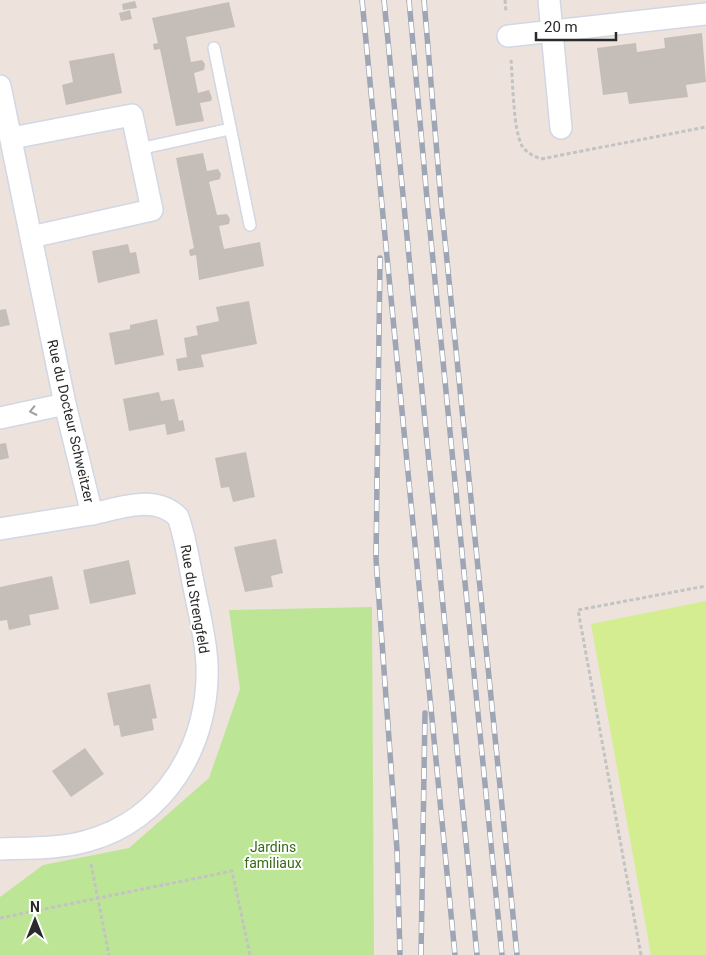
<svg xmlns="http://www.w3.org/2000/svg" width="706" height="955" font-family="Roboto,sans-serif">
	<style>
		.green { fill: #bde596 }
		.pitch { fill: #d4ed91 }
		.building { fill: #c5bdb8 }
		.lines { fill: none; stroke-linecap: round; stroke-linejoin: round }
		.lane-casing { stroke: #d1d7e4; stroke-width: 14 }
		.street-casing { stroke: #d1d7e4; stroke-width: 24 }
		.path { stroke: #c3c3c3; stroke-width: 3; stroke-dasharray: 4 2.5; stroke-linecap: butt }
		.lane { stroke: #fff; stroke-width: 11 }
		.street { stroke: #fff; stroke-width: 21 }
		.rail-casing { stroke: #9ea5b5; stroke-width: 5.5 }
		.rail { stroke: #fff; stroke-width: 4; stroke-dasharray: 11; stroke-linecap: butt }
		.oneway { stroke: #9f9f9f }
		.labels { text-anchor: middle; stroke-width: 4; stroke-linejoin: round; paint-order: stroke }
		.street-label { font-size: 14px; fill: #2a2a2a; stroke: #fff }
		.park-label { font-size: 14px; fill: #356a17; stroke: #fff }
	</style>
	<rect width="100%" height="100%" fill="#ede3dc"/>
	<polygon class="green" points="372,607 374,955 0,955 0,897 43,865 129,848 209,778 240,689 229,610"/>
	<polygon class="pitch" points="706,601 706,955 651,955 591,624"/>
	<g class="building">
		<polygon points="135,1 137,8 123,10 122,4"/>
		<polygon points="229,2 235,27 186,37 191,62 202,60 205,64 204,70 194,73 198,93 209,90 212,98 211,101 200,103 204,121 176,126 160,49 154,50 153,44 158,43 152,18"/>
		<polygon points="130,10 132,19 121,21 119,13"/>
		<polygon points="702,33 706,82 686,85 688,97 629,104 627,92 603,95 597,48 636,43 637,52 665,48 664,38"/>
		<polygon points="114,53 122,93 66,105 62,85 73,82 69,61"/>
		<polygon points="203,153 207,171 218,169 221,174 220,179 209,182 217,215 227,214 230,219 229,224 219,226 224,249 260,242 264,266 199,280 196,255 190,256 189,250 194,248 176,158"/>
		<polygon points="128,244 130,253 136,252 140,273 98,283 92,251"/>
		<polygon points="249,301 257,344 201,355 204,367 178,371 176,359 187,357 184,338 198,335 196,326 219,321 216,307"/>
		<polygon points="6,309 10,325 0,327 0,310"/>
		<polygon points="157,319 164,355 115,365 109,333 130,329 130,325"/>
		<polygon points="159,392 161,401 174,399 179,421 183,420 185,431 167,435 165,424 129,431 123,399"/>
		<polygon points="6,443 9,458 0,460 0,444"/>
		<polygon points="246,452 255,497 233,502 229,487 221,488 215,458"/>
		<polygon points="276,539 283,573 271,576 273,587 245,592 234,547"/>
		<polygon points="129,560 136,594 90,604 83,570"/>
		<polygon points="52,576 59,609 29,615 31,625 9,630 7,620 0,621 0,587"/>
		<polygon points="150,684 157,718 152,719 154,730 121,737 119,725 114,726 107,693"/>
		<polygon points="85,748 104,774 71,797 52,771"/>
	</g>
	<g class="lines">
		<defs>
			<g id="lane">
				<polyline points="214,48 250,225"/>
				<polyline points="139,149 230,129"/>
			</g>
			<g id="street">
				<polyline points="549,0 561,128"/>
				<polyline points="508,36 706,14"/>
				<polyline points="0,86 65,404 92,514 0,529"/>
				<polyline points="12,138 132,115 152,210 31,237"/>
				<polyline points="0,418 65,404"/>
				<path d="M0,849C28,848 59,849 87,841C165,820 210,744 207,665C206,639 199,613 194,587C189,564 186,539 178,517C155,494 121,508 92,514"/>
			</g>
		</defs>
		<use href="#lane" class="lane-casing"/>
		<use href="#street" class="street-casing"/>
		<g class="path">
			<polyline points="505,0 506,12"/>
			<path d="M511,60C513,81 513,129 522,146C527,153 533,156 541,159L706,127"/>
			<polyline points="91,864 109,955"/>
			<polyline points="0,918 232,871 250,955"/>
			<polyline points="641,955 578,610 706,586"/>
		</g>
		<use href="#lane" class="lane"/>
		<use href="#street" class="street"/>
		<defs>
			<g id="rail">
				<polyline points="362,0 455,955"/>
				<polyline points="384,0 477,955"/>
				<polyline points="409,0 428,210 502,955"/>
				<polyline points="424,0 441,201 517,955"/>
				<polyline points="380,258 376,559 397,850 400,955"/>
				<polyline points="421,955 425,713"/>
			</g>
		</defs>
		<use href="#rail" class="rail-casing"/>
		<use href="#rail" class="rail"/>
	</g>
	<defs><path id="oneway-chevron" d="M-2-3.5L2.5 0L-2 3.5" fill="none" stroke-width="1.6" stroke-linecap="round" stroke-linejoin="round" transform="scale(1.25)"/></defs>
	<use class="oneway" href="#oneway-chevron" transform="translate(33 411) rotate(168)"/>
	<g class="labels">
		<g class="street-label">
			<text transform="translate(71 421) rotate(77)" y="5">Rue du Docteur Schweitzer</text>
			<text transform="translate(195 599) rotate(80)" y="5">Rue du Strengfeld</text>
		</g>
		<g class="park-label">
			<text x="273" y="852">Jardins<tspan x="273" dy="16">familiaux</tspan></text>
		</g>
	</g>
	<g transform="translate(35 920)" stroke="#ffffff" stroke-width="4" paint-order="stroke">
	<path d="M0-4L9 19L0 12L-9 19Z" fill="#2a2a2a"/>
	<text y="-8" font-size="14" font-weight="bold" text-anchor="middle" fill="#2a2a2a">N</text>
	</g>
	<path d="M536 32v8h80v-8" fill="none" stroke="#2a2a2a" stroke-width="2.5"/>
	<text x="544" y="32" font-size="15" fill="#2a2a2a" stroke="#ffffff" stroke-width="4" paint-order="stroke">20 m</text>
</svg>
